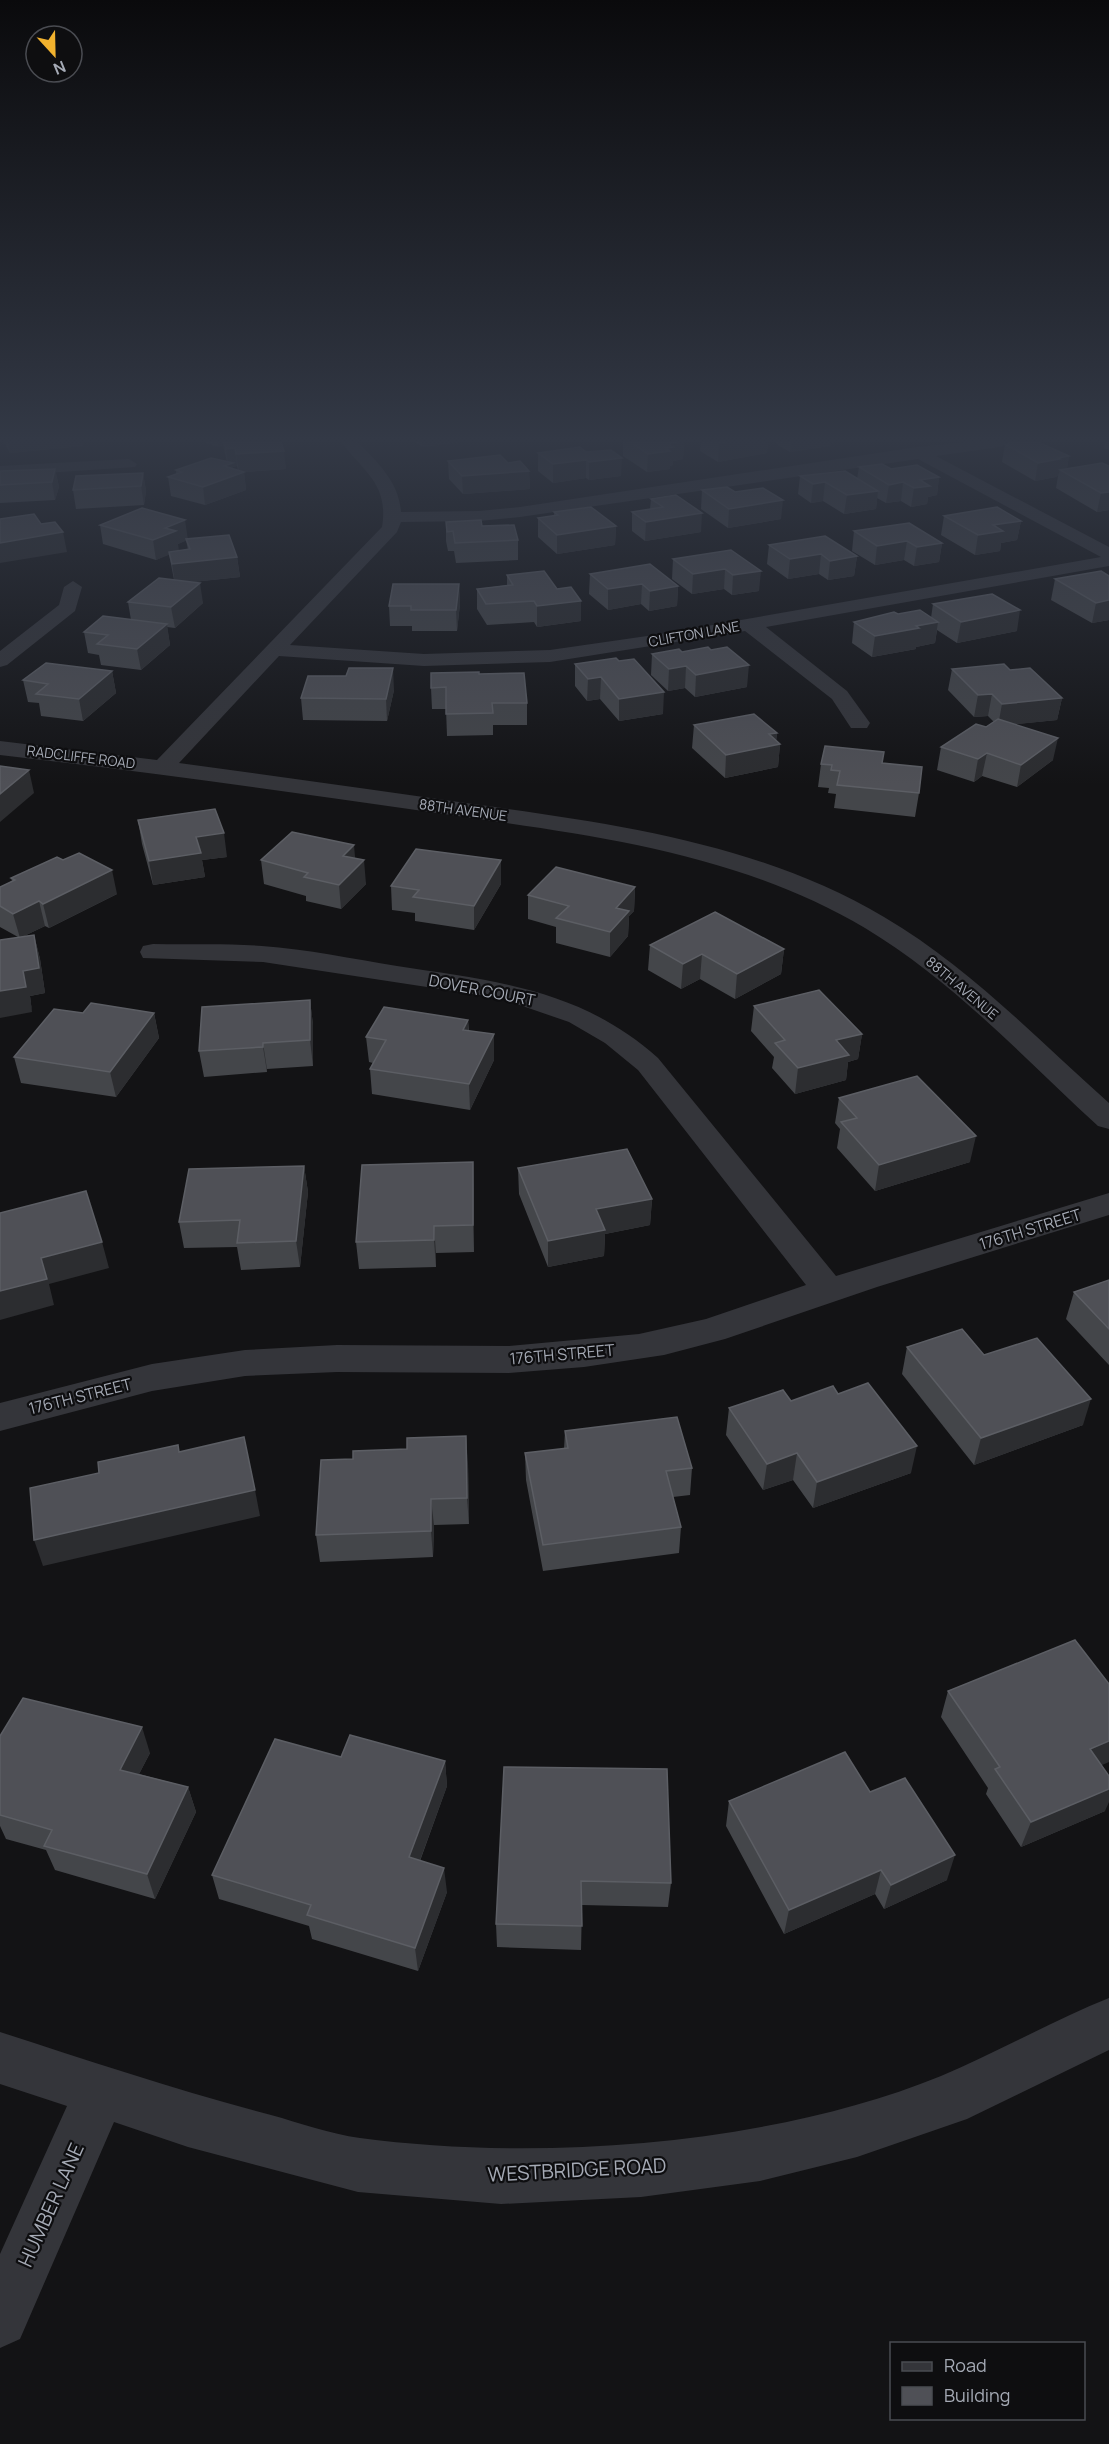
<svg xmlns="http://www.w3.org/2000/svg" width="1109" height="2444" font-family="Manrope,sans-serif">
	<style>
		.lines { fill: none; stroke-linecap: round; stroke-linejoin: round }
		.minor { fill: #34353a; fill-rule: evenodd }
		.wall { fill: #44464a; fill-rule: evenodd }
		.shaded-wall { fill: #2c2d30 }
		.building { fill: #4f5056; stroke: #5c5e64; stroke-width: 1.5 }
		.labels { text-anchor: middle; stroke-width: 4.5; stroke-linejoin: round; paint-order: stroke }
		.far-street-label { font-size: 14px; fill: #a5aab5; stroke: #0e0e10 }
		.street-label { font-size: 16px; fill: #a5aab5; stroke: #0e0e10 }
		.near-street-label { font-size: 20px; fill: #a5aab5; stroke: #0e0e10 }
	</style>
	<rect width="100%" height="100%" fill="#131315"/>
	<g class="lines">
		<g class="minor">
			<path d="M341,442H358C378,463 399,482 401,512L479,511L520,507L917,447L965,442H1008L1000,447L936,456L1109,547V566L766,627L847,691L870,723L867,728H851L832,699L745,631L550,662L424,666L279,656L179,763C277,776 375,790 473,804C615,824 759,843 884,917C969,967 1036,1038 1109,1103V1129L1098,1126C1023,1057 953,981 865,928C728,847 571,833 416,810C278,790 139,771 0,755V741L157,760L382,527C389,484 364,472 341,442ZM918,459L1101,557L661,634L550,650L424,654L290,645L397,532L401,522L479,521L520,517Z"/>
			<polygon points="129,459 137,464 135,467 0,476 0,466"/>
			<polygon points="73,581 82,587 75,611 7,665 0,667 0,651 59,605 64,587"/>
			<path d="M153,944C189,945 226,943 262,946C307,949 353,959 397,966C495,981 581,989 658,1058L836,1276L1109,1193V1215L877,1287L725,1339L664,1355L584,1367L509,1373L337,1372L245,1376L152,1391L0,1431V1403L152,1364L245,1350L337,1345L509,1346L639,1334L706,1319L806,1285L638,1070L605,1043L569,1022L499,998L263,962L143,958L140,952L143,946Z"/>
			<path d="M1109,1998V2050L967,2119L857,2157L760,2181L641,2197L501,2204L358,2192L188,2147L114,2122L20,2339L0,2348V2254L67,2106L0,2084V2032C90,2061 179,2091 271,2115C300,2123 330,2134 360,2138C540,2162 772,2145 941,2076C998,2052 1052,2021 1109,1998Z"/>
		</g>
	</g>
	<g class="wall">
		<polygon points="4,442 82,442 83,446 10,453"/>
		<path d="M203,442H281L286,469L244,472L246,490L205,505L171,496L168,477L176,474V470L227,462L223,445L218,447ZM237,466L238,470L233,469V467Z"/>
		<polygon points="416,442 460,442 422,447"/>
		<polygon points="623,442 684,442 683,459 673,461 673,465 670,466 670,469 647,472 623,456"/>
		<polygon points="701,442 768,442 767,453 718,462 700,451"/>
		<polygon points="776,442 834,442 831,443 830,446 790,452 776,444"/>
		<polygon points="1105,442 1109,442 1109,450 1104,448"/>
		<polygon points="1005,444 1069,456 1067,468 1109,466 1109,510 1097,512 1056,488 1058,476 1057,476 1056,477 1035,481 1002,462"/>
		<polygon points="580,447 621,476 589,480 586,478 553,483 538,471 538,453"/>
		<polygon points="448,461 508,463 529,471 530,489 463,494 449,479"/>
		<polygon points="859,467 891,469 939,477 937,495 928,497 927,504 911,507 901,501 886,503 877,498 876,509 844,514 823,501 811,503 798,494 800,476 857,479"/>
		<polygon points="55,469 59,487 55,500 0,503 0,471"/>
		<polygon points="143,473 146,491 144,505 76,509 73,490"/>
		<polygon points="702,490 781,519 728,528 701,509"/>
		<polygon points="651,499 701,532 645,541 632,531 632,512 650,509"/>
		<polygon points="554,512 616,526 615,545 557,554 538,537 538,518 554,516"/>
		<polygon points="944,516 1021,521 1017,540 1001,543 1000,551 975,555 941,535"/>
		<polygon points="446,522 482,526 518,540 518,560 456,563 454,551 448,551 446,541"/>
		<path d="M100,525L187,539L237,557L240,577L192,582L203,603L175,628L167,627L170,645L141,670L101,665L99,655L88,653L84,632L131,620L128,602L174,580L169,554L156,560L103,544ZM186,540L188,550L178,551V544Z"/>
		<polygon points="854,531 942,543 939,562 914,566 904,560 875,565 852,551"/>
		<polygon points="769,545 857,556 854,576 828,580 819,574 788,579 767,564"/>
		<polygon points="731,550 759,591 732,595 724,589 692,594 672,579 673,559"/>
		<polygon points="590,574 678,586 677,606 649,611 641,604 608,610 589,594"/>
		<polygon points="507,575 557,589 581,601 581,621 537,627 534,622 487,625 477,609 477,589 507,585"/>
		<polygon points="1109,576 1109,620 1092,623 1051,600 1055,579"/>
		<polygon points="459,584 460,604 457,631 412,631 412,626 390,626 389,606"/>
		<polygon points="933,604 1017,631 957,643 937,630 935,643 916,647 916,649 872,657 852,643 854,622 931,618"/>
		<polygon points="682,652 747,687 695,697 685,688 668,691 651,675 652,654"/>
		<polygon points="616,658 663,714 619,721 600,699 587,701 575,686 575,664"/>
		<polygon points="952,669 1010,670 1062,698 1057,720 1016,724 1053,760 1017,787 982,776 974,782 937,770 941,747 986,727 994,722 988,716 974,717 948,690"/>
		<polygon points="112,671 116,693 83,721 41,716 39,703 28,702 23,680"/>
		<polygon points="479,674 527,703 527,725 493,725 493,735 447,736 446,709 432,709 431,688"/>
		<polygon points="394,690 387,721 303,720 301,698"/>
		<polygon points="694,725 777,733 776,741 780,744 778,767 725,778 692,748"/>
		<polygon points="884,752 882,763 919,793 915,817 834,808 836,794 828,793 829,788 818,787 821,764"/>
		<polygon points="138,820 227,857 202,860 205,877 153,885 142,844"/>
		<polygon points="355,858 366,884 341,909 306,901 306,896 264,884 261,860"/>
		<polygon points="11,878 117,894 49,928 45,926 24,936 34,935 40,959 45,993 30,996 32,1012 18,937 0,927 0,887 12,881"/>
		<polygon points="501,884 474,930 415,921 415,913 392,910 391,886"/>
		<polygon points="635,887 634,911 629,916 628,936 610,957 556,943 556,927 528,919 528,895"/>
		<polygon points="650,945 784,949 781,974 735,999 700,979 681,989 648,970"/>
		<polygon points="310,1000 313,1025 313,1066 267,1069 267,1072 204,1077 199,1051"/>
		<polygon points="754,1006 862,1034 858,1059 848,1062 846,1080 795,1094 772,1068 774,1057 751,1031"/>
		<polygon points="83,1013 154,1013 159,1038 116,1097 21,1083 14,1057"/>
		<polygon points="468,1020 469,1031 494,1034 494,1060 470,1110 372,1094 370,1069 373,1063 369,1062 366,1037"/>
		<polygon points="839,1098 970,1162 875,1191 837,1148 840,1129 835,1123"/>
		<polygon points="304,1166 308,1192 300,1267 241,1270 237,1247 184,1248 179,1222"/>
		<polygon points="518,1168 652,1199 650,1225 605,1234 604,1256 548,1267 519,1194"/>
		<polygon points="474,1188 474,1252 436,1253 436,1267 359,1269 356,1242"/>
		<polygon points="1109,1280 1109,1365 1066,1319 1074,1292"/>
		<polygon points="907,1347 984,1355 1083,1425 974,1465 902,1374"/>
		<polygon points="838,1394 911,1473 813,1508 793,1480 763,1490 726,1435 729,1408 791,1401"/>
		<polygon points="565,1431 692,1468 690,1495 673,1497 681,1527 679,1553 543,1571 526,1480 525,1453 564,1449"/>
		<polygon points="468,1463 469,1524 434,1525 433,1557 320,1562 316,1535"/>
		<polygon points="948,1691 1101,1765 1105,1811 1021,1847 986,1794 988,1788 941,1717"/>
		<polygon points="0,1736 150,1753 139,1774 188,1787 196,1812 155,1899 55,1870 46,1850 6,1839 0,1826"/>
		<polygon points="341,1757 445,1761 447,1786 420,1861 447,1892 418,1971 312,1939 309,1926 219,1899 212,1875"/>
		<polygon points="504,1767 671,1883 668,1907 582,1905 581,1950 497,1947 496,1924"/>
		<polygon points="870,1792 947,1880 884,1909 875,1894 784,1934 726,1826 729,1801"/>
	</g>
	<g class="shaded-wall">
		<polygon points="8,442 82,442 83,446 10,453"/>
		<polygon points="218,442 223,442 223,445 218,447"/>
		<polygon points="422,442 460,442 422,447"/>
		<polygon points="677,442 684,442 683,459 673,461 673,465 670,466 670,469 647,472 648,454 668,444"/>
		<polygon points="728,442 768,442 767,453 718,462 719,444"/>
		<polygon points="791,442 834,442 831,443 830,446 790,452"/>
		<polygon points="235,448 237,466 233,467 234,475 239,472 236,454 284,451 286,469 244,472 246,490 205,505 203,487 224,466 228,465 226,449"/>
		<polygon points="1069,456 1066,473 1060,470 1058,476 1057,476 1056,477 1035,481 1038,463"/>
		<polygon points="622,458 621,476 589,480 589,462"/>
		<polygon points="586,460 586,478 553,483 553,464"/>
		<polygon points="55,469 59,487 55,500 52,482"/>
		<polygon points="529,471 530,489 463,494 462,476"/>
		<polygon points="143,473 146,491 144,505 141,486"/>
		<polygon points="939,477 937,495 928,497 927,504 911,507 914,488 920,480"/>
		<polygon points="825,482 823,501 811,503 813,484"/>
		<polygon points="903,482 901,501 886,503 889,485"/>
		<polygon points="878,491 876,509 844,514 847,495"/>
		<polygon points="1109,492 1109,510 1097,512 1101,493"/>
		<polygon points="783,500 781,519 728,528 729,509"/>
		<polygon points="702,513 701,532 645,541 646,522"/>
		<polygon points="185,520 188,540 178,544 179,551 156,560 153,540 165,528"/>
		<polygon points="1021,521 1017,540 1001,543 1000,551 975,555 978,535 993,525"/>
		<polygon points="616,526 615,545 557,554 557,535"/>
		<polygon points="63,532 67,552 0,563 0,543"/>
		<polygon points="907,541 904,560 875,565 877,546"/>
		<polygon points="942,543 939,562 914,566 917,547"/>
		<polygon points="821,554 819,574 788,579 790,559"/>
		<polygon points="857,556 854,576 828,580 830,561"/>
		<polygon points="237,557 240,577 175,584 172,564"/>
		<polygon points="725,569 724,589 692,594 693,574"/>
		<polygon points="761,571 759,591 732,595 733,575"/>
		<polygon points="200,583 203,603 175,628 171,607"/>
		<polygon points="459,584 460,604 457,631 456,610"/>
		<polygon points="642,584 641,604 608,610 608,589"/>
		<polygon points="678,586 677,606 649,611 650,591"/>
		<polygon points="1109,600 1109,620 1092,623 1096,603"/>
		<polygon points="581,601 581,621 537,627 537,606"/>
		<polygon points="1020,610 1017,631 957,643 961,622"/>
		<polygon points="938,622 935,643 916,647 916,649 872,657 875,636"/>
		<polygon points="167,624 170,645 141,670 137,649"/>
		<polygon points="749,665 747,687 695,697 696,675"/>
		<polygon points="686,666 685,688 668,691 669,669"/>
		<polygon points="393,668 394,690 387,721 386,699"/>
		<polygon points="112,671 116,693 83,721 79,699"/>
		<polygon points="601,677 600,699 587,701 588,679"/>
		<polygon points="664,692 663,714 619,721 619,699"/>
		<polygon points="992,694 988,716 974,717 978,695"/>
		<polygon points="1062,698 1057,720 998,726 1002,704"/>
		<polygon points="777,733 776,745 780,744 778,767 725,778 726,755 769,734"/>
		<polygon points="1058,738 1053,760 1017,787 1021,765"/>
		<polygon points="987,753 982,776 974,782 978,759"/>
		<polygon points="29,770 34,793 0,822 0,794"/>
		<polygon points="224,833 227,857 202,860 205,877 153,885 149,861 196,837"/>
		<polygon points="354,845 356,868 364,860 366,884 341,909 339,885 343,856"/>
		<polygon points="501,860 501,884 474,930 474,906"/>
		<polygon points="112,870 117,894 49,928 43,904"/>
		<polygon points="635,887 634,911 629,916 628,936 610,957 610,932 616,908"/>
		<polygon points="39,901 45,926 20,938 13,914"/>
		<polygon points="34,935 40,959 45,993 30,996 32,1012 0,1018 0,991 23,971"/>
		<polygon points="784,949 781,974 735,999 737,974"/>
		<polygon points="702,954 700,979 681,989 683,964"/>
		<polygon points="310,1000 313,1025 313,1066 310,1040"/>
		<polygon points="154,1013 159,1038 116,1097 110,1072"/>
		<polygon points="468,1020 469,1045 463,1030"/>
		<polygon points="494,1034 494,1060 470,1110 469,1084"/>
		<polygon points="862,1034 858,1059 848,1062 846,1080 795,1094 798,1068 836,1040"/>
		<polygon points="263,1043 267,1069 267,1072 263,1047"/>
		<polygon points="976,1136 970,1162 875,1191 879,1165"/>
		<polygon points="473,1162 474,1188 474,1252 473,1225"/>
		<polygon points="304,1166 308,1192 300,1267 296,1241"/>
		<polygon points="652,1199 650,1225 605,1234 604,1256 548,1267 548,1241 596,1209"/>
		<polygon points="434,1226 436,1253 436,1267 434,1240"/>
		<polygon points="102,1242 109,1268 49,1284 54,1305 0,1320 0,1291 41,1258"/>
		<polygon points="1091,1399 1083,1425 974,1465 981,1438"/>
		<polygon points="466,1436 468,1463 469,1524 467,1498"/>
		<polygon points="917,1446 911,1473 813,1508 817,1482"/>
		<polygon points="797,1453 793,1480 763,1490 767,1464"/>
		<polygon points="255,1490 260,1516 43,1566 34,1540"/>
		<polygon points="431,1499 434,1525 433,1557 431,1531"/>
		<polygon points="142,1727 150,1753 128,1795 120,1770"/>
		<polygon points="1109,1741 1109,1762 1079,1775 1090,1749"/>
		<polygon points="445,1761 447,1786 412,1882 409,1857"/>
		<polygon points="188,1787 196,1812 155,1899 147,1874"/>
		<polygon points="1109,1789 1109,1802 1105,1811 1021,1847 1031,1822"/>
		<polygon points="955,1855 947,1880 884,1909 891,1885"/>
		<polygon points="444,1868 447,1892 418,1971 415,1948"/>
		<polygon points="881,1870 875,1894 784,1934 789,1910"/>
	</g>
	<g class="building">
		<polygon points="224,442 281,442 284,451 236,454 235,448 226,449"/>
		<polygon points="630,442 677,442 668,444 673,447 666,448 670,451 648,454"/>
		<polygon points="1015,442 1038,442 1069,456 1058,458 1060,459 1038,463 1005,444"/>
		<polygon points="580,447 586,452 611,450 622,458 589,462 586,460 553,464 538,453"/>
		<polygon points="500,455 508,463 520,461 529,471 462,476 448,461"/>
		<polygon points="211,458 233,463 224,466 244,472 203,487 168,477 182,472 176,470"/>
		<polygon points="1102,463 1109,466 1109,492 1101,493 1060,470"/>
		<polygon points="882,464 891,469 917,465 939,477 920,480 930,486 914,488 903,482 889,485 859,467"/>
		<polygon points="55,469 52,482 0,485 0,471"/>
		<polygon points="845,471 878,491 847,495 825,482 813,484 800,476"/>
		<polygon points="143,473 141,486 73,490 76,476"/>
		<polygon points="727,487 735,492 763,488 783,500 729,509 702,490"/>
		<polygon points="676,495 702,513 646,522 632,512 663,507 651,499"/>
		<polygon points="591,507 616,526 557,535 538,518 558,515 554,512"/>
		<polygon points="997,507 1021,521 993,525 1003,531 978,535 944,516"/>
		<polygon points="142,508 185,520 165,528 176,531 153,540 100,525"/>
		<polygon points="34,514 41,524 55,522 63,532 0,543 0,519"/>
		<polygon points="481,520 482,526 514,525 518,540 455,543 453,531 447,532 446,522"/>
		<polygon points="909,523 942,543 917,547 907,541 877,546 854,531"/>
		<polygon points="229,535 237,557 172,564 169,552 190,549 186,539"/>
		<polygon points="825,536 857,556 830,561 821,554 790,559 769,545"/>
		<polygon points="731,550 761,571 733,575 725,569 693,574 673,559"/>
		<polygon points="650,564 678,586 650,591 642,584 608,589 590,574"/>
		<polygon points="544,571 557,589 571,587 581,601 537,606 534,601 486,604 477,589 513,585 507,575"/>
		<polygon points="1101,571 1109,576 1109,600 1096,603 1055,579"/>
		<polygon points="159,578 200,583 171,607 128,602"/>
		<polygon points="393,584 459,584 456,610 411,610 411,606 389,606"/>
		<polygon points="992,594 1020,610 961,622 933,604"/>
		<polygon points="920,610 938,622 916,626 919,628 875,636 854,622 894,612 898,614"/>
		<polygon points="103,616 167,624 137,649 97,644 108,635 84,632"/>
		<polygon points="708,647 711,650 727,647 749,665 696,675 686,666 669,669 652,654 679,649 682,652"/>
		<polygon points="616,658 619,661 634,659 664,692 619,699 601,677 588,679 575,664"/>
		<polygon points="46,663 112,671 79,699 36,694 48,684 23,680"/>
		<polygon points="1004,664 1010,670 1030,668 1062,698 1002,704 992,694 978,695 952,669"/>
		<polygon points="349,668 393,668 386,699 301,698 308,676 346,676"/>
		<polygon points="479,672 479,674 524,673 527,703 492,703 493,713 446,714 446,687 431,688 431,673"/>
		<polygon points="754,714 777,733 769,734 780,744 726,755 694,725"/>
		<polygon points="998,719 1058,738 1021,765 987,753 978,759 941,747 976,724 986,727"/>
		<polygon points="825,746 884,752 882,763 922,767 919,793 837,785 840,771 831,770 832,765 821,764"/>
		<polygon points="0,766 29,770 0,794"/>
		<polygon points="215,809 224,833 196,837 201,853 149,861 138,820"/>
		<polygon points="292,832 354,845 343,856 364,860 339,885 304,877 308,873 261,860"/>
		<polygon points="416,849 501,860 474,906 413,897 419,890 391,886"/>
		<polygon points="79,853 112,870 43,904 39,901 13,914 0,906 0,887 15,880 11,878 57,857 63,860"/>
		<polygon points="556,867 635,887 616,908 629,911 610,932 556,918 569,906 528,895"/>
		<polygon points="715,912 784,949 737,974 702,954 683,964 650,945"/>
		<polygon points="34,935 39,968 23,971 26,987 0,991 0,940"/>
		<polygon points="819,990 862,1034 836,1040 849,1055 798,1068 775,1043 785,1040 754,1006"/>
		<polygon points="310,1000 310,1040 263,1043 263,1047 199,1051 202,1007"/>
		<polygon points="91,1003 154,1013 110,1072 14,1057 54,1009 83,1013"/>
		<polygon points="384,1007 468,1020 463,1030 494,1034 469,1084 370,1069 386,1040 366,1037"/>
		<polygon points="917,1076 976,1136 879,1165 841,1122 857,1118 839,1098"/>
		<polygon points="627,1149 652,1199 596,1209 605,1230 548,1241 518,1168"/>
		<polygon points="473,1162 473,1225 434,1226 434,1240 356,1242 362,1165"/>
		<polygon points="304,1166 296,1241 237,1243 240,1220 179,1222 189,1169"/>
		<polygon points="86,1191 102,1242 41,1258 47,1279 0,1291 0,1213"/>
		<polygon points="1109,1280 1109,1329 1074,1292"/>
		<polygon points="962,1329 984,1355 1037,1338 1091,1399 981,1438 907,1347"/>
		<polygon points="868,1383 917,1446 817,1482 797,1453 767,1464 729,1408 783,1390 791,1401 833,1386 838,1394"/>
		<polygon points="677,1417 692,1468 666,1471 681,1527 543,1545 525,1453 568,1448 565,1431"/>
		<polygon points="466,1436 467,1498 431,1499 431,1531 316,1535 321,1460 353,1459 353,1451 407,1449 407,1438"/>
		<polygon points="244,1437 255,1490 34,1540 30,1488 99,1473 98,1462 178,1445 179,1452"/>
		<polygon points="1075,1640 1109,1684 1109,1741 1090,1749 1109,1776 1109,1789 1031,1822 995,1769 1000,1767 948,1691"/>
		<polygon points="23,1698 142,1727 120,1770 188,1787 147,1874 44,1846 52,1830 0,1815 0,1736"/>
		<polygon points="350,1735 445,1761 409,1857 444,1868 415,1948 307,1915 311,1905 212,1875 275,1739 341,1757"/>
		<polygon points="845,1752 870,1792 905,1778 955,1855 891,1885 881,1870 789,1910 729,1801"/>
		<polygon points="504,1767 667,1769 671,1883 581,1881 582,1926 496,1924"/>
	</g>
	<linearGradient id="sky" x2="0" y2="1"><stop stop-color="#0a0a0c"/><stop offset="0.56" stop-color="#333946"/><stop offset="1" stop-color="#333946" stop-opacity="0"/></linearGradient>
	<rect width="1109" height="785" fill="url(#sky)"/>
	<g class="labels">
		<g class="far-street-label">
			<text transform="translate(694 634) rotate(-10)" y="5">CLIFTON LANE</text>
			<text transform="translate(81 757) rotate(7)" y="5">RADCLIFFE ROAD</text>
			<text transform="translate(463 810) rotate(8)" y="5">88TH AVENUE</text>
			<text transform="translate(962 988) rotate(40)" y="5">88TH AVENUE</text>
		</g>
		<g class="street-label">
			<text transform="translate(482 990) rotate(11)" y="6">DOVER COURT</text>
			<text transform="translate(1030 1229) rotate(-17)" y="6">176TH STREET</text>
			<text transform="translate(562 1354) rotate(-5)" y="6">176TH STREET</text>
			<text transform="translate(80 1396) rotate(-14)" y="6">176TH STREET</text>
		</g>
		<g class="near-street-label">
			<text transform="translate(577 2170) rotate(-3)" y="7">WESTBRIDGE ROAD</text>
			<text transform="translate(51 2205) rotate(-66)" y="7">HUMBER LANE</text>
		</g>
	</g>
	<rect x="890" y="2342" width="195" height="78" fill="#0e0e10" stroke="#4a4c52" stroke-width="1.5"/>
	<rect x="902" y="2362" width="30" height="9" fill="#34353a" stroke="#4a4c52" stroke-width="1.5"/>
	<text x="944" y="2372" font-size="18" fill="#a5aab5">Road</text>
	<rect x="902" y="2387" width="30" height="18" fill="#4f5056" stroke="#4a4c52" stroke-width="1.5"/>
	<text x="944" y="2402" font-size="18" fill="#a5aab5">Building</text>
	<g transform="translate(54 54) rotate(158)"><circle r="28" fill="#0e0e10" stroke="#4a4c52" stroke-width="1.5"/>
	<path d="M0-4.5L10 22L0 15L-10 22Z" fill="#f2b22e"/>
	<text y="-9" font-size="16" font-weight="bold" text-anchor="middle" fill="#a5aab5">N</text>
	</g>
</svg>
